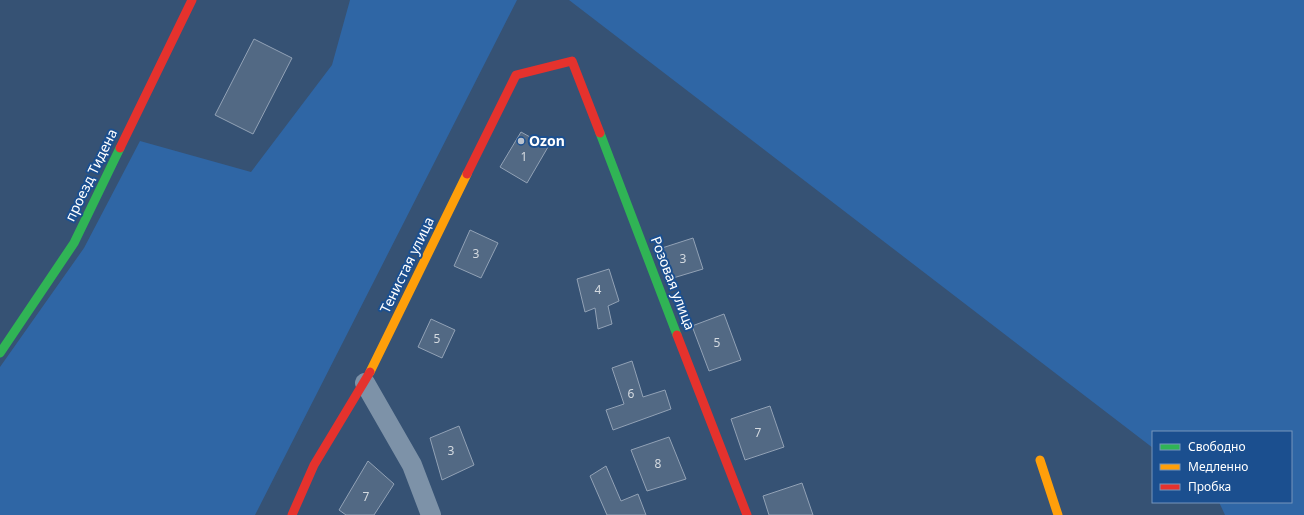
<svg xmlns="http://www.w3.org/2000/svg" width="1304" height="515" font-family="'Noto Sans',sans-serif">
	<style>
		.green { fill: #2f66a5 }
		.building { fill: #526984; stroke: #92a2b6 }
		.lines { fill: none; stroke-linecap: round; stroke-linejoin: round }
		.street { stroke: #7d92a8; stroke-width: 20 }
		.fast { stroke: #30b455; stroke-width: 9 }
		.slow { stroke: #ff9f0a; stroke-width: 9 }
		.jam { stroke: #e5322d; stroke-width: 9 }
		.poi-dot { fill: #b9c2ce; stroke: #1b4f8f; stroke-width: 1.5 }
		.labels { text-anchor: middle; stroke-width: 4; stroke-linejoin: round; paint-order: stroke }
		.number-label { font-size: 12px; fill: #d4dae0 }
		.poi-label { font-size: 14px; font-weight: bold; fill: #fff; stroke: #1b4f8f; text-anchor: start }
		.street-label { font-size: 14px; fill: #fff; stroke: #1b4f8f }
	</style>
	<rect width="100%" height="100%" fill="#365274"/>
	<g class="green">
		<polygon points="350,0 517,0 255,515 0,515 0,367 84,248 140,141 251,172 332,65"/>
		<polygon points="569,0 1304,0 1304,515 1225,515 1219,502 1291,502 1291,432 1153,432 1153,448"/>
	</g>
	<g class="building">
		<polygon points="254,39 292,58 253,134 215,115"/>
		<polygon points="521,132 548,147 527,183 500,167"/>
		<polygon points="470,230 498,243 481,278 454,266"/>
		<polygon points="693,238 703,269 673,278 662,248"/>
		<polygon points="609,269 619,301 608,306 612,324 598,329 595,308 585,312 577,279"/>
		<polygon points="724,314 741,360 709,371 692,326"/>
		<polygon points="431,319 455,330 442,358 418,347"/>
		<polygon points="632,361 643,397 665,390 671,409 613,430 606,410 624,404 612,368"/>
		<polygon points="770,406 784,447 745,460 731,419"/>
		<polygon points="459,426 474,465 442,480 430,438"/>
		<polygon points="669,437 686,479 647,491 631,450"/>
		<polygon points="368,461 394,484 374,515 346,515 339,510"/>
		<polygon points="606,466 621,501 638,494 646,515 607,515 590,476"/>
		<polygon points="802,483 813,515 769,515 763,496"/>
	</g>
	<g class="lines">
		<polyline class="street" points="365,383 412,465 431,515"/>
		<g class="fast">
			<polyline points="600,133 677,335"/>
			<polyline points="0,353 74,243 120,148"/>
		</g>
		<g class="slow">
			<polyline points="370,372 467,174"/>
			<polyline points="1040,460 1058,515"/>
		</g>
		<g class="jam">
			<polyline points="120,148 192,0"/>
			<polyline points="467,174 516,75 572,61 600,133"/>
			<polyline points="677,335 747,515"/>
			<polyline points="292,515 314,465 370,372"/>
		</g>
	</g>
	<circle class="poi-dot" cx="521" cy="141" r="4"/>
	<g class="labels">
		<g class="number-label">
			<text x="524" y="161">1</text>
			<text x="476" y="258">3</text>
			<text x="683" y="263">3</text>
			<text x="598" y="294">4</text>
			<text x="437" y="343">5</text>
			<text x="717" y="347">5</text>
			<text x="631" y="398">6</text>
			<text x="758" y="437">7</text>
			<text x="451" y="455">3</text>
			<text x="658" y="468">8</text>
			<text x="366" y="501">7</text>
		</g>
		<g class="poi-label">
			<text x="529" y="146">Ozon</text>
		</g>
		<g class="street-label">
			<text transform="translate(91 175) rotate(-64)" y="5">проезд Тидена</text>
			<text transform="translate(407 265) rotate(-64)" y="5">Тенистая улица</text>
			<text transform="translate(673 283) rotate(69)" y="5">Розовая улица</text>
		</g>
	</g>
	<rect x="1152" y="431" width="140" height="72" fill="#1b4f8f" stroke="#7695bc"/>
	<rect x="1160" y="444" width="20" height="6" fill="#30b455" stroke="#7695bc"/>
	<text x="1188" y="451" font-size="12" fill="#ffffff">Свободно</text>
	<rect x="1160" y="464" width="20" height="6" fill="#ff9f0a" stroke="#7695bc"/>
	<text x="1188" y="471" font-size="12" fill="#ffffff">Медленно</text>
	<rect x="1160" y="484" width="20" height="6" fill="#e5322d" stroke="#7695bc"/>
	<text x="1188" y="491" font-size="12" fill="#ffffff">Пробка</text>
</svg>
